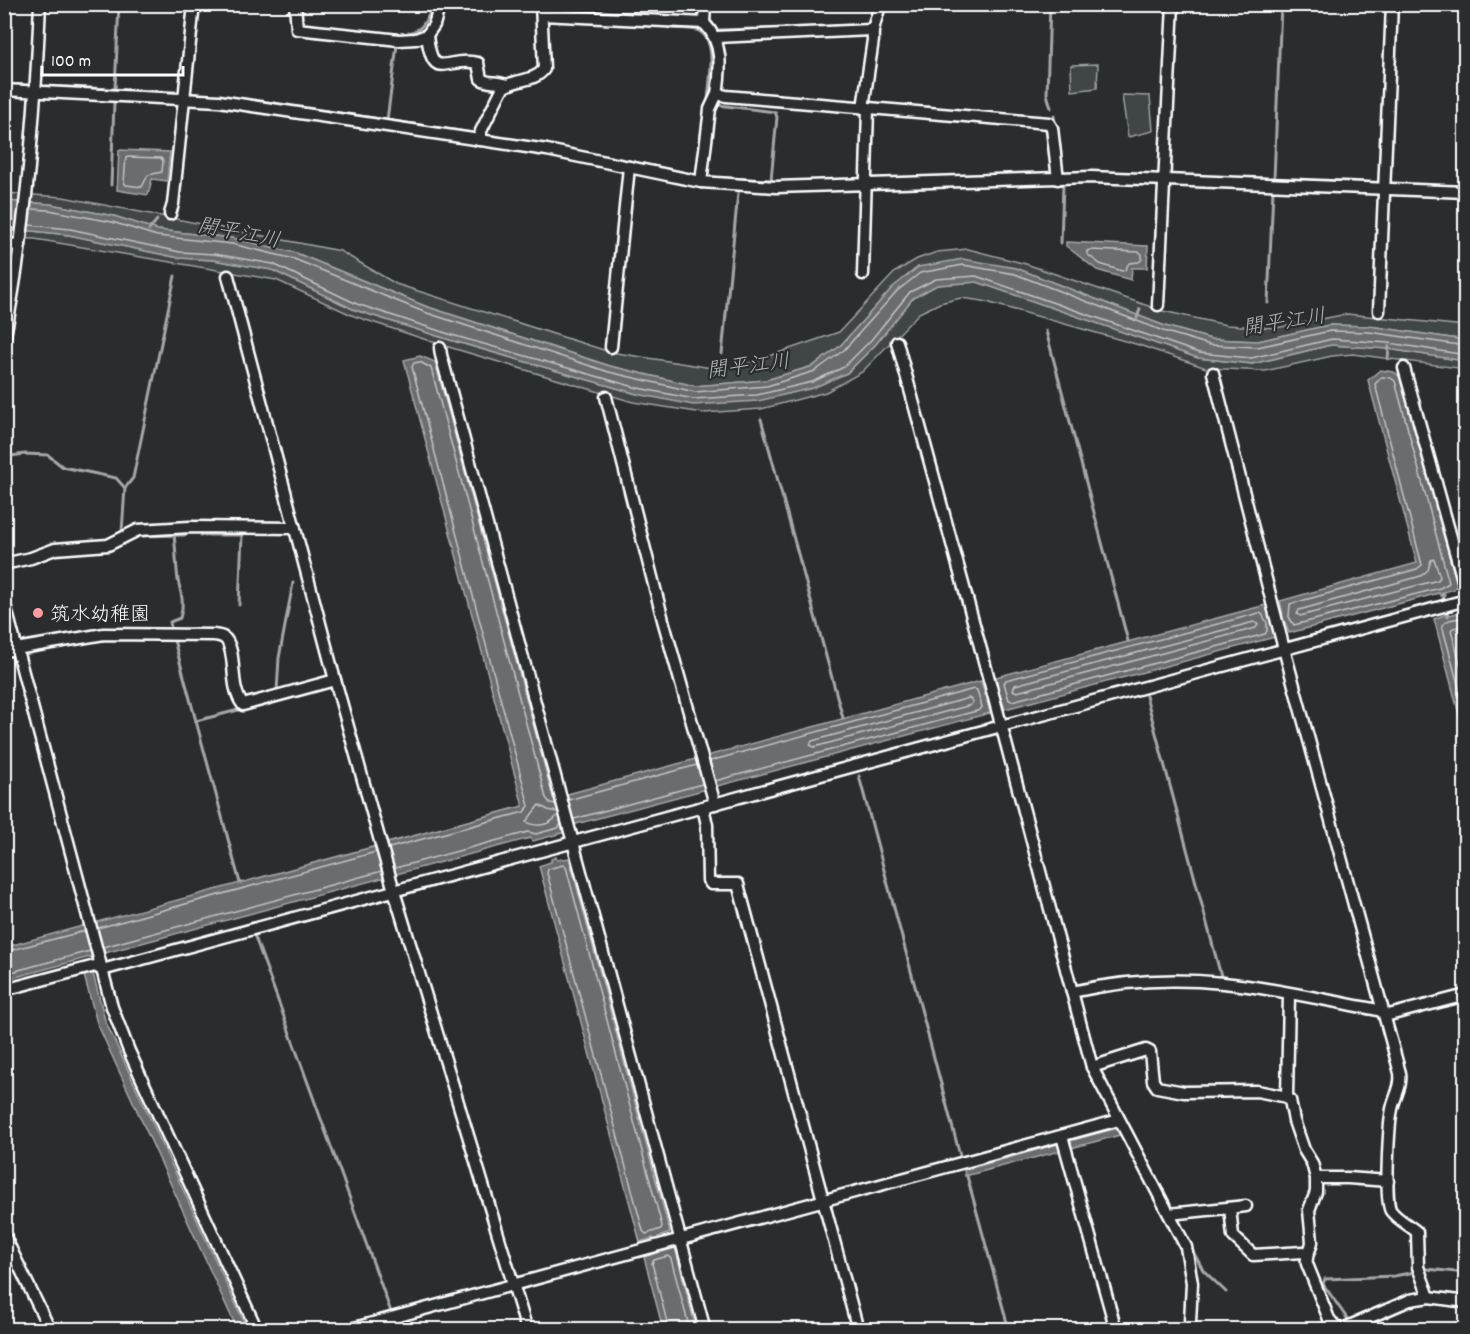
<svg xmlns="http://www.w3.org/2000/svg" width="1470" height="1334" font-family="Dekko,'Klee One',sans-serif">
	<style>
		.green { fill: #414445; stroke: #a0a2a2; stroke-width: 1.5 }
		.water { fill: #6a6c6d; stroke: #a6a7a7; stroke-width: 1.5 }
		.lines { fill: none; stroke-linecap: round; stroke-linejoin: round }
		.shore { stroke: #c3c4c5; stroke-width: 1.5 }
		.stream { stroke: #a6a7a7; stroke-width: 3 }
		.minor-casing { stroke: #fff; stroke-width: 15 }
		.minor { stroke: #2a2d2e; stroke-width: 10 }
		.poi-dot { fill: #ff9aa2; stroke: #2a2d2e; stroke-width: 2 }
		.labels { text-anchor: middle; stroke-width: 4.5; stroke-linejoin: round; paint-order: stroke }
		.poi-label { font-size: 20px; fill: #fff; stroke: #2a2d2e; text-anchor: start }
		.water-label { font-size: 21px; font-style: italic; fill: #b4b6b6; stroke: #2a2d2e }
	</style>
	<rect width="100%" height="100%" fill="#2a2d2e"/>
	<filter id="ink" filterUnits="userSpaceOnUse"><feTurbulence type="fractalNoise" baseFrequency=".0167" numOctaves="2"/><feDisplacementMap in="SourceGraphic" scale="12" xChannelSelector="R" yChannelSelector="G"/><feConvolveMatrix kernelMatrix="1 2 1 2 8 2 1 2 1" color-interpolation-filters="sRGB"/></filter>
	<g filter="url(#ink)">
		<g class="green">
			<polygon points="1098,64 1097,88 1072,91 1071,65"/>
			<polygon points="1122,95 1150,96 1153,131 1128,137"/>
			<polygon points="4,193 63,197 340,251 396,284 610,352 712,368 737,367 839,332 895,272 917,259 937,252 968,249 1026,264 1163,311 1226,325 1276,328 1347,314 1465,326 1465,340 1369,326 1329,325 1258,341 1211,339 1165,326 1016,268 893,287 840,346 813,366 766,380 695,386 610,366 425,306 296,253 232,238 158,230 114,216 50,204 5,201"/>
			<polygon points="5,228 69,235 179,258 213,260 272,270 355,310 450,340 637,394 847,373 876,344 913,298 937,285 977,282 1198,358 1252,364 1331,345 1388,349 1465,361 1465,369 1353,354 1332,356 1265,371 1206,368 1139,345 983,301 961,298 940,303 919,313 862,372 826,392 761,409 703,413 633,402 442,345 354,316 276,280 35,239 5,238"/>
		</g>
		<g class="water">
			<polygon points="119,150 170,152 167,181 152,179 148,195 117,190"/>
			<polygon points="4,201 50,204 114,216 158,230 232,238 296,253 425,306 610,366 695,386 766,380 813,366 840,346 893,287 918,267 963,259 1016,268 1165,326 1211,339 1258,341 1329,325 1369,326 1465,340 1465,361 1388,349 1331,345 1252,364 1198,358 977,282 937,285 913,298 876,344 847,373 813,388 758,401 693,405 637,394 450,340 355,310 272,270 213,260 179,258 69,235 5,228"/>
			<polygon points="1066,242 1148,246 1147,268 1132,268 1131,280 1097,270 1066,246"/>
			<polygon points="420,356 435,362 553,798 981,681 985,695 999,691 996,677 1266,605 1270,617 1283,614 1280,601 1417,563 1368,380 1380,370 1394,372 1400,377 1457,584 1454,589 1444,592 1445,595 1440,596 1439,593 1289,633 1285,622 1272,626 1275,637 1005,709 1001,697 987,701 990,713 565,827 566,832 533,841 530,838 5,980 5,947 523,806 404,360"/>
			<polygon points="1463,611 1466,621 1465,737 1434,619 1449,613 1450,615"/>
			<polygon points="556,857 557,860 569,858 670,1233 658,1237 662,1252 675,1248 696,1329 663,1329 644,1257 657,1253 653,1238 640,1242 539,866 551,862 551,859"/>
			<polygon points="93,973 105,1020 247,1329 237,1329 97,1023 84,975"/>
			<polygon points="1118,1128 1120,1135 1071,1148 1069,1141"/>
			<polygon points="1058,1144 1060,1151 965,1176 964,1170"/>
		</g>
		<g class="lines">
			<g class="shore">
				<polygon points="126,157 161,158 163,161 162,172 148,175 142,187 126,185 124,182"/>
				<polyline points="31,209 49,210 112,222 157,236 232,244 294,259 424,312 609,372 695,392 767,386 815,371 844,350 897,291 920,273 963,265 1015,274 1163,331 1210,345 1258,347 1330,331 1369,332 1466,346"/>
				<polyline points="29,225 70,229 180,252 214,254 273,264 357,304 452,335 638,388 694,399 757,395 812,382 844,367 871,340 910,292 936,279 976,276 1199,353 1251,358 1332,339 1389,343 1466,355"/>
				<polygon points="1090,250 1139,252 1142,254 1142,259 1139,262 1129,263 1125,270 1122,271 1100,264 1087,254 1087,251"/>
				<polygon points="1382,377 1391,378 1395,381 1449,583 1440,588 1294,625 1289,617 1290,604 1417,569 1422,565 1375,384"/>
				<polygon points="1434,559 1440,577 1438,580 1300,616 1297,614 1299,610 1421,576 1428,570 1431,560"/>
				<polygon points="1259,613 1262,614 1267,623 1267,631 1265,634 1012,701 1009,700 1004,683 1006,680"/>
				<polyline points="1466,617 1449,620 1442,625 1466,714"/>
				<polygon points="1254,622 1258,624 1256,628 1017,692 1013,690 1015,685"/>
				<polyline points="1466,625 1453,628 1451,630 1466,686"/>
				<polygon points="969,698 973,701 971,705 814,747 810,745 812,741"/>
				<polyline points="710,761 974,689 977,690 982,707 980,710 715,781"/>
				<polyline points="568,800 697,765"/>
				<path d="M558,812L548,810L539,805L526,822C538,828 550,825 558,815"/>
				<polyline points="574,819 702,784"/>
				<polyline points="389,848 524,812 529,806 412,367 414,363 420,362 431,368 546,798 550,803 555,804"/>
				<polygon points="563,865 566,867 662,1226 661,1229 646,1234 643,1231 547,873 548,869"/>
				<polyline points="395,868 528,832 536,834 558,828 561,824"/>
				<polyline points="98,928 376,852"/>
				<polyline points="103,947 382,871"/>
				<polyline points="4,952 85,931"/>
				<polyline points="4,974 90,951"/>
				<polyline points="669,1330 652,1263 654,1260 668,1256 671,1259 690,1330"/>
			</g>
			<g class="stream">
				<polyline points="1050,4 1047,94 1051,108"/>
				<polyline points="659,14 659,4"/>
				<polyline points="861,26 867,25 872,15"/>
				<path d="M669,28C677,29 689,28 697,30C719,38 709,82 708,100"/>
				<polyline points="761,29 791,28"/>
				<polyline points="718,30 753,29"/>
				<path d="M400,35C419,31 423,29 431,10"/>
				<polyline points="4,84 27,85"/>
				<polyline points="47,86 178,92"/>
				<polyline points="115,89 119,4"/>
				<polyline points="190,93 316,110"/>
				<polyline points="326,111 473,133"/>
				<polyline points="1054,116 1055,126"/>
				<polyline points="387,120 397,45"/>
				<polyline points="487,135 529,142"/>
				<polyline points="562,148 590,153"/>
				<polyline points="601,155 697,175"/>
				<polyline points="706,177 771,180 777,117 775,112 718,105"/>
				<polyline points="1274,179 1281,4"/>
				<polyline points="111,185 114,103"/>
				<polyline points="149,230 157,220"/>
				<polyline points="1061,243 1063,184"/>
				<polyline points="1268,303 1273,190"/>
				<polyline points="1137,318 1140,309"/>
				<polyline points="1046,331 1128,641"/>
				<polyline points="722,354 738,193"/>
				<polyline points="1388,359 1389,346"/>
				<polyline points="761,419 843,718"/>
				<polyline points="4,457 25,454 48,455 63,467 116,478 125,488 122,532"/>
				<polyline points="125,488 133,478 175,276"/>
				<polyline points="201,535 242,535 239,605"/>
				<polyline points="137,536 186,535"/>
				<polyline points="1442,593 1448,616"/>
				<path d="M171,628L170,622L180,618C185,603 181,594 178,580C176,565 176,550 174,535"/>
				<polyline points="174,640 240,883"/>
				<polyline points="277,691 279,658 293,583"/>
				<polyline points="1146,696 1221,976"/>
				<polyline points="196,721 242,709"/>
				<polyline points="859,776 961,1159"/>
				<polyline points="255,937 391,1312"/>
				<polyline points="967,1176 1009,1330"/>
				<polyline points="1190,1246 1203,1270 1226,1292"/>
				<polyline points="1427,1269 1466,1273"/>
				<polyline points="1349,1321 1323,1284 1325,1279 1394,1276 1415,1272"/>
			</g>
			<defs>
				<g id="minor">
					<polyline points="295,4 297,29 399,40 416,39 427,35 434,25 440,4"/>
					<path d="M542,15L704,23C723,42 721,68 717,94L726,96L1049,123L1052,128L1058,179"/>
					<polyline points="704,23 705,4"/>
					<path d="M427,35C433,85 446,55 478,63L481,79C488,84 498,81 506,85"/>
					<polyline points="716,37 871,30"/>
					<polyline points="4,90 219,101 547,150 701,182 776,187 1091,177 1466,192"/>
					<path d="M863,108L873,40C871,27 878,17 880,4"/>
					<path d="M479,140L481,131L502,89C513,78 534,83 544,69L541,4"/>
					<polyline points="701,182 710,109 717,94"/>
					<polyline points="170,214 173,204 194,4"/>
					<polyline points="4,244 20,245"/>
					<polyline points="863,274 868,109"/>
					<polyline points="228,276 335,680 394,891 527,1330"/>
					<polyline points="1158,305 1173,4"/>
					<polyline points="1379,311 1392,4"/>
					<path d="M4,341C26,230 35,117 40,4"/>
					<polyline points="897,342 990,683 1092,1067 1186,1247 1192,1283 1190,1322 1188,1330"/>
					<polyline points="611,347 629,167"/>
					<polyline points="440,348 441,355 705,1330"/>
					<polyline points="1404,368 1466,591"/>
					<path d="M1213,373L1284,649L1400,1073C1402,1087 1395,1095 1392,1109C1389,1124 1384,1201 1391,1211C1398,1220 1409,1225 1417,1232L1418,1267L1429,1297"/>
					<polyline points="606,397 663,620 715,804"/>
					<polyline points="4,564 31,558 55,549 108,545 138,530 190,527 295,528"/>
					<polyline points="4,601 112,1007 129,1051 257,1330"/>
					<path d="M4,651L104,634L214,635C219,636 224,636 227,641C237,657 229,687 243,705L335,680"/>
					<polyline points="703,807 707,825 708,880 711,884 738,884 858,1330"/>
					<polyline points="4,990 95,966 102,970 1466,600"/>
					<path d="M1072,992C1120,981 1173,978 1223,983C1275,988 1327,1001 1378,1010L1389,1015L1466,995"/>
					<path d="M1092,1067L1146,1050L1150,1052L1153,1081L1157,1087L1184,1092L1257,1091L1287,1097L1290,1100L1294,1121L1304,1150L1312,1163L1316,1178V1192L1309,1210L1312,1242C1311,1251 1305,1254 1307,1264L1329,1319L1338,1330"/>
					<polyline points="1287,1097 1289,994"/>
					<polyline points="1062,1136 1116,1330"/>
					<polyline points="1316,1178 1348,1178 1388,1181"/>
					<polyline points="1230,1208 1233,1236 1253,1255 1303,1252 1306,1254"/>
					<polyline points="1169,1214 1246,1206"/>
					<polyline points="4,1235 50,1330"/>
					<polyline points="347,1330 1119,1120"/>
					<polyline points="1340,1330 1410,1300 1429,1297 1466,1302"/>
				</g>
			</defs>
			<use href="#minor" class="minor-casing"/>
			<use href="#minor" class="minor"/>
		</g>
	</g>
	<circle class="poi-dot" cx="38" cy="613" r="6"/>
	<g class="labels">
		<g class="poi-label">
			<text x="50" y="620">筑水幼稚園</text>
		</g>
		<g class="water-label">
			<text transform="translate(239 232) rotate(11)" y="7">開平江川</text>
			<text transform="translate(1284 321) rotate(-9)" y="7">開平江川</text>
			<text transform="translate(748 365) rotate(-7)" y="7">開平江川</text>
		</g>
	</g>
	<rect width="1470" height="1334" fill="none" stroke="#2a2d2e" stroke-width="24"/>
	<rect x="12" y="12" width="1446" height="1310" fill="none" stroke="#fff" stroke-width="2" filter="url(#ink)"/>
	<path d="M42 66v9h141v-9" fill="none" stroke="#ffffff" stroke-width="3"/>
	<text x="51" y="66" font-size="18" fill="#ffffff" stroke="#2a2d2e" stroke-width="4.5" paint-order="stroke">100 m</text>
</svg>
